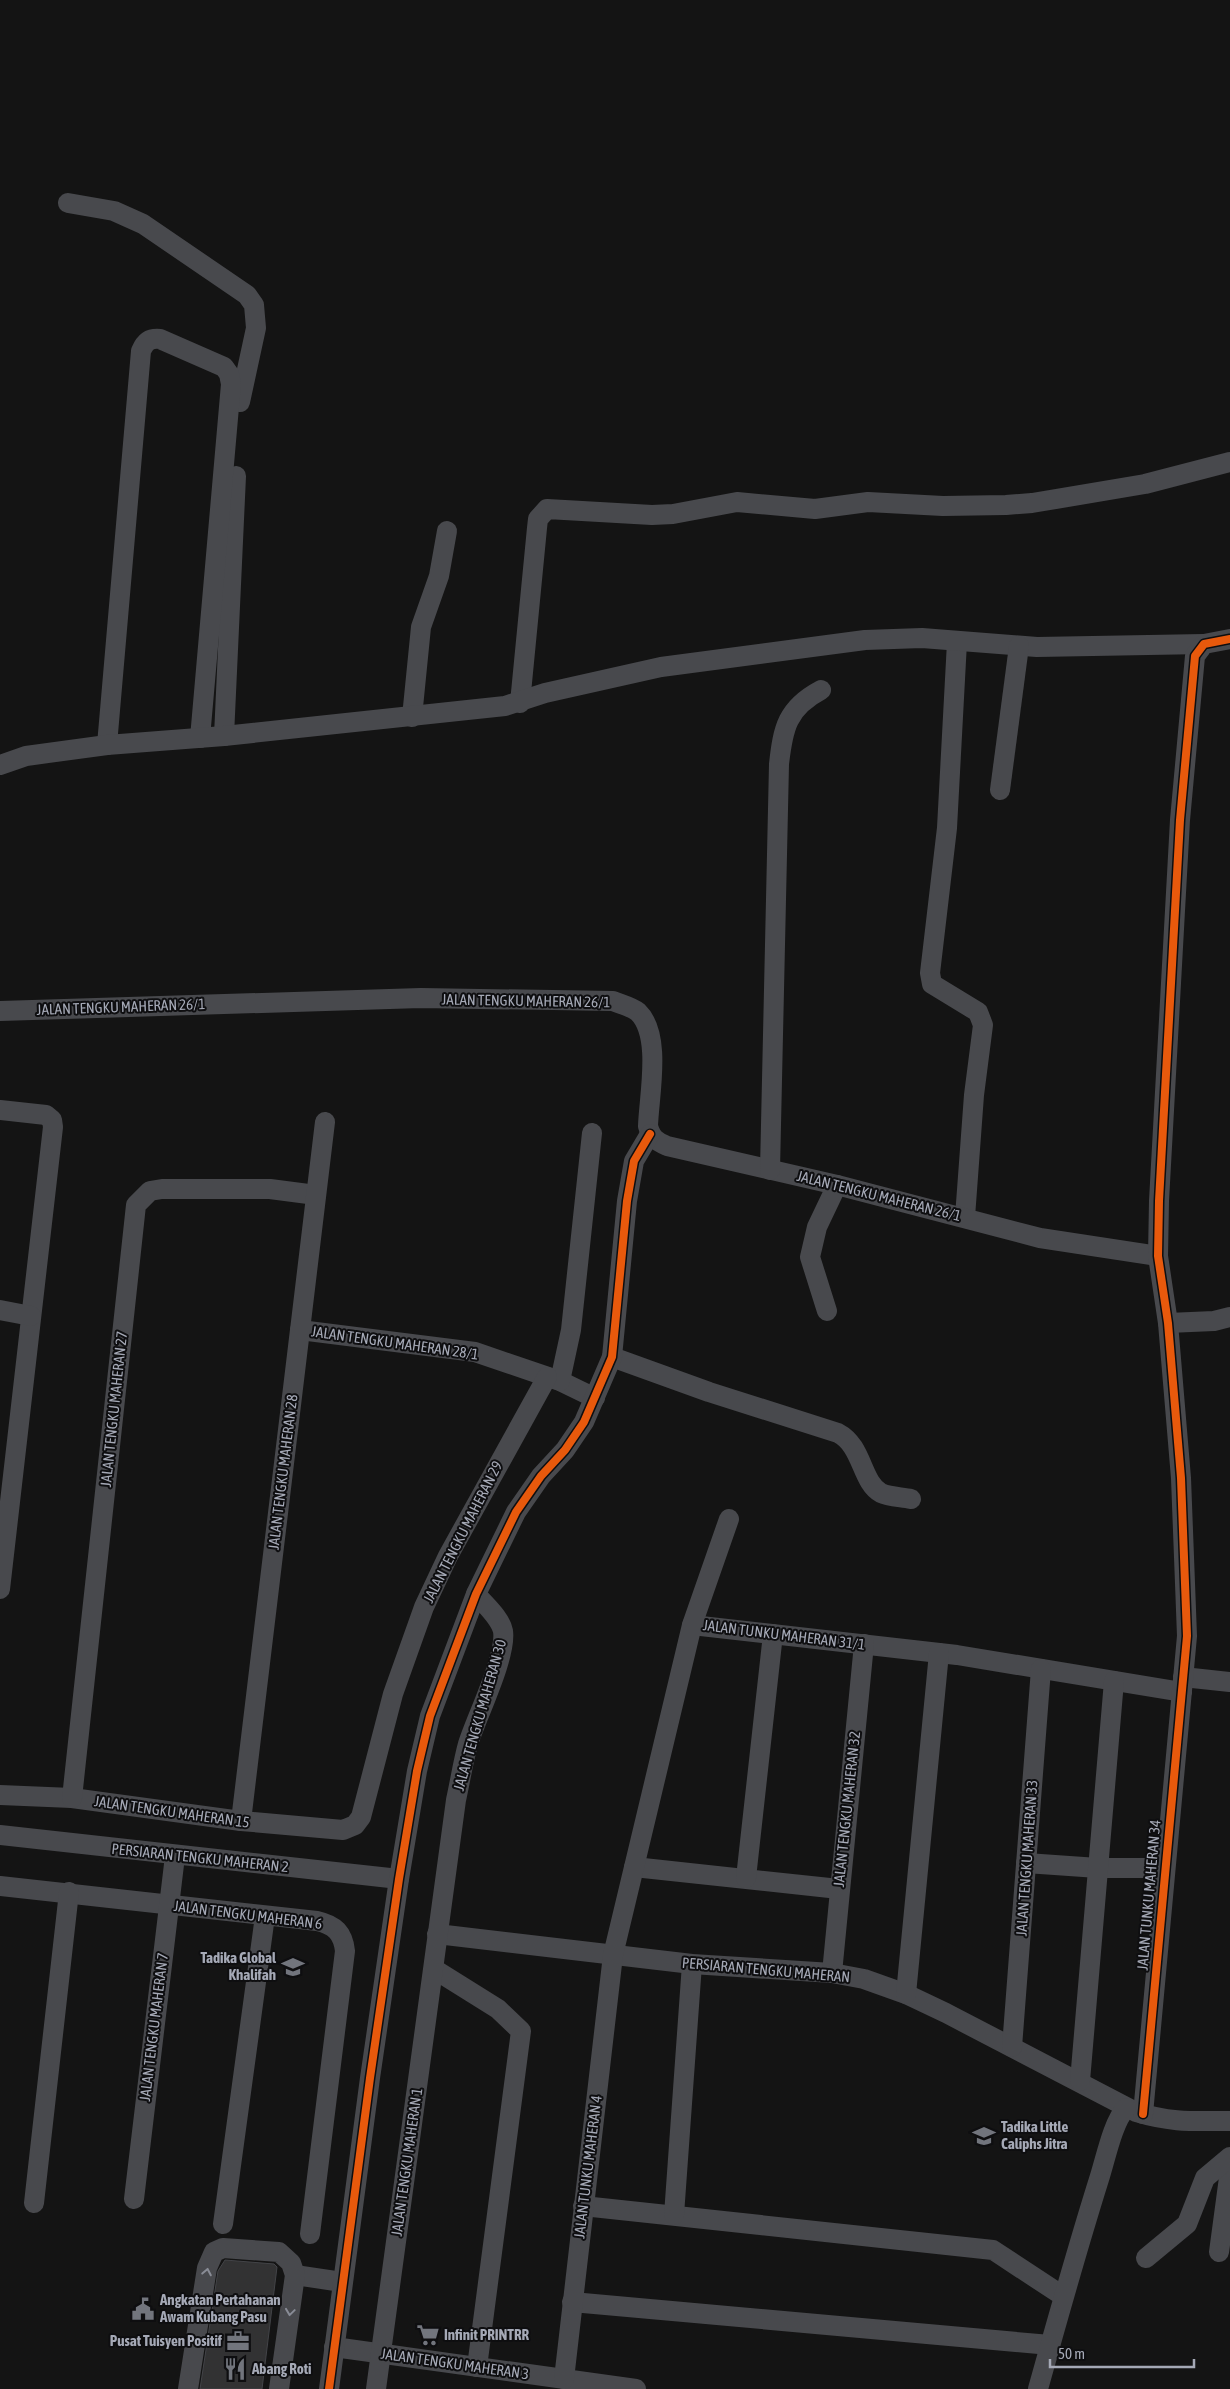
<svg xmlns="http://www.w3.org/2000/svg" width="1230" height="2389" font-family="'Asap Condensed',sans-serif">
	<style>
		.building { fill: #323233; stroke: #434448 }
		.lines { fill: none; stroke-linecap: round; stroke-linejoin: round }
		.minor { stroke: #48494d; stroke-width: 20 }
		.cycleway-casing { stroke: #0e0e10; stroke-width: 11 }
		.cycleway { stroke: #e8590c; stroke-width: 8 }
		.oneway { stroke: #898c96 }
		.labels { text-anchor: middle; stroke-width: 4; stroke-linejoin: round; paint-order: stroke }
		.street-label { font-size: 15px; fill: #a5a9b6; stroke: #0e0e10 }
		.poi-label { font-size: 15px; font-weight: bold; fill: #a5a9b6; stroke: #0e0e10; text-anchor: start }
	</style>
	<rect width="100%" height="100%" fill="#141414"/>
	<polygon class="building" points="225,2260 274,2264 277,2267 262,2389 200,2389 218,2271"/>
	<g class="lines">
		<g class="minor">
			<polyline points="68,203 114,211 143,224 247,295 254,305 256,328 240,402"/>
			<polyline points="957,642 947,828 930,973 932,984 978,1012 983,1025 974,1095 965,1217"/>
			<polyline points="520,703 537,528 538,519 547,509 652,515 673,514 737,502 815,509 868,502 943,506 1006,505 1032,503 1145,484 1230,462"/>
			<polyline points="412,717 421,627 439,576 447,531"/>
			<polyline points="224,736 236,476"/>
			<path d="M107,745L141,351C145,342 149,338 160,339L224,367L229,374L231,384L200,738"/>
			<polyline points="0,765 26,756 107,745 224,736 505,706 545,693 661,667 865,640 922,638 1037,647 1204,644"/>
			<polyline points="1000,790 1019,646"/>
			<path d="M0,1011L421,998L613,1001C620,1004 632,1007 638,1012C662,1035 649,1095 648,1126C651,1138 656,1141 667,1146L837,1185L1040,1238L1158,1256"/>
			<polyline points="0,1110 46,1115 52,1120 53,1127 0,1589"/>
			<path d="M770,1170L779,764C783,728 787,708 821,690"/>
			<polyline points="0,1310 31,1316"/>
			<polyline points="827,1311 810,1257 817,1227 837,1185"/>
			<polyline points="1168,1323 1214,1321 1230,1317"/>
			<polyline points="300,1330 475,1352 560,1381 595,1398"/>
			<path d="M612,1357L709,1392L838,1433C863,1446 861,1482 881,1493C889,1497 902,1497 911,1499"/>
			<polyline points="560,1381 571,1330 592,1133"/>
			<polyline points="692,1625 957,1655 1182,1692"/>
			<polyline points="1183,1677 1230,1682"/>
			<polyline points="0,1795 72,1798 241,1821 343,1830 355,1825 361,1817 393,1694 424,1607 448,1556 547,1377"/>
			<polyline points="72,1798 136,1205 150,1191 162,1189 270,1189 316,1195"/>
			<polyline points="241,1821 325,1122"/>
			<polyline points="0,1835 399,1879"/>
			<polyline points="1026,1863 1098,1868 1165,1868"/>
			<polyline points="634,1867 839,1889"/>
			<polyline points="746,1878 773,1634"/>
			<path d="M0,1886L317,1921C335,1925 343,1933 345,1951L310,2234"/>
			<path d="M437,1934L692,1964L832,1973L864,1979L906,1994L946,2013L1136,2112C1172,2123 1194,2121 1230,2121"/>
			<polyline points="434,1969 498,2009 521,2031 477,2367"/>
			<polyline points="832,1973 864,1644"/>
			<polyline points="906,1994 939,1653"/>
			<polyline points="1012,2047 1041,1669"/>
			<polyline points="1080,2081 1114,1681"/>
			<polyline points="1143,2114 1187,1636 1181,1478 1168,1323 1158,1256 1159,1201 1180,820 1195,656 1204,644 1230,639"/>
			<polyline points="134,2199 175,1856"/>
			<polyline points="34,2203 69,1892"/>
			<polyline points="583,2206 993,2250 1063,2296"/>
			<polyline points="674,2215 692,1964"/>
			<polyline points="223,2224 265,1916"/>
			<polyline points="1219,2252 1230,2170"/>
			<polyline points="1146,2258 1187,2224 1205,2178 1230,2157"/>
			<polyline points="295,2275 342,2282"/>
			<polyline points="572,2302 1050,2345"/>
			<polyline points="334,2347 636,2389"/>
			<polyline points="564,2379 613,1955 692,1625 729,1519"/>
			<polyline points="188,2389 207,2268 214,2252 223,2248 279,2252 291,2263 295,2275 279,2389"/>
			<polyline points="329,2389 370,2078 399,1879 417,1771 430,1716 476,1594 516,1512 541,1476 565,1450 584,1422 612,1357 627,1201 634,1161 650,1134"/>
			<path d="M376,2389L456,1800C460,1782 463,1762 468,1744C476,1718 507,1656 503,1631C500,1617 485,1605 476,1594"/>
			<path d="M1038,2389C1058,2317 1078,2246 1100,2176C1106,2157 1113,2122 1126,2108"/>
		</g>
		<defs>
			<g id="cycleway">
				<polyline points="1143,2114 1187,1636 1181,1478 1168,1323 1158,1256 1159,1201 1180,820 1195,656 1204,644 1230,639"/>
				<polyline points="329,2389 370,2078 399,1879 417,1771 430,1716 476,1594 516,1512 541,1476 565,1450 584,1422 612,1357 627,1201 634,1161 650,1134"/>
			</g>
		</defs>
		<use href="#cycleway" class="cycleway-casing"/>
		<use href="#cycleway" class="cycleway"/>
	</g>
	<defs><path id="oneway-chevron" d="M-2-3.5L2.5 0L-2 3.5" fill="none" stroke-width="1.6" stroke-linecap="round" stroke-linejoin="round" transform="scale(1.25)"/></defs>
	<g class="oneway">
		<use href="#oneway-chevron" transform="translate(207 2272) rotate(-79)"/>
		<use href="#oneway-chevron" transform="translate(290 2312) rotate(98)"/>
	</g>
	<defs>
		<symbol id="school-bare" viewBox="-9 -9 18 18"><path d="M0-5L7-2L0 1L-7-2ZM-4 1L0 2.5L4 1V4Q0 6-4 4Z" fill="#72757d" stroke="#0e0e10" stroke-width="2.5" paint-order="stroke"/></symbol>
		<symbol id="civic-bare" viewBox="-9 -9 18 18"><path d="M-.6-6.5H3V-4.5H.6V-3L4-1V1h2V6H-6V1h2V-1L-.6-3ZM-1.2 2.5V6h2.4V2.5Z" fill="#72757d" stroke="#0e0e10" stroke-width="2.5" paint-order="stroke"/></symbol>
		<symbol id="supermarket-bare" viewBox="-9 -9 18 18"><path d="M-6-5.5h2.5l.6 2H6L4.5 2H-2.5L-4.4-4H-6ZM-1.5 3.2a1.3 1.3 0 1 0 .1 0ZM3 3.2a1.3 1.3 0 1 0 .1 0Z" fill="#72757d" stroke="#0e0e10" stroke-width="2.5" paint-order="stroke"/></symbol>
		<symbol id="office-bare" viewBox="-9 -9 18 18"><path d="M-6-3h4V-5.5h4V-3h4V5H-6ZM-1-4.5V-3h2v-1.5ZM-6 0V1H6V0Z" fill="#72757d" stroke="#0e0e10" stroke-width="2.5" paint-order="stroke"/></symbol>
		<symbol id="restaurant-bare" viewBox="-9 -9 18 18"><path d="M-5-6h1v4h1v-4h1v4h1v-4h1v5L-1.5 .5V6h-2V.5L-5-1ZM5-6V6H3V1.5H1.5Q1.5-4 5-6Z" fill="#72757d" stroke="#0e0e10" stroke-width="2.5" paint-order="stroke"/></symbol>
	</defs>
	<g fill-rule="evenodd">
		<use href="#school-bare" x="277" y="1951" width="32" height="32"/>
		<use href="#school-bare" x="968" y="2120" width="32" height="32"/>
		<use href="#civic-bare" x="127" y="2293" width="32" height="32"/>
		<use href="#supermarket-bare" x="412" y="2319" width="32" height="32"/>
		<use href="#office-bare" x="222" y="2325" width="32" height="32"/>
		<use href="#restaurant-bare" x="219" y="2353" width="32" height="32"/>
	</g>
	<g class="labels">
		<g class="street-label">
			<text transform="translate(526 1001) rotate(1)" y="5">JALAN TENGKU MAHERAN 26/1</text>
			<text transform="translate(121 1007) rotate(-2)" y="5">JALAN TENGKU MAHERAN 26/1</text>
			<text transform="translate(879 1196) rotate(14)" y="5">JALAN TENGKU MAHERAN 26/1</text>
			<text transform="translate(395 1343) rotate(8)" y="5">JALAN TENGKU MAHERAN 28/1</text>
			<text transform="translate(114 1409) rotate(-84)" y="5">JALAN TENGKU MAHERAN 27</text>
			<text transform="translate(283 1472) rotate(-83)" y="5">JALAN TENGKU MAHERAN 28</text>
			<text transform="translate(463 1532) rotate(-63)" y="5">JALAN TENGKU MAHERAN 29</text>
			<text transform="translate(784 1635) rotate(7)" y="5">JALAN TUNKU MAHERAN 31/1</text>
			<text transform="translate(480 1715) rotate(-74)" y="5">JALAN TENGKU MAHERAN 30</text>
			<text transform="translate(847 1809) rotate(-84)" y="5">JALAN TENGKU MAHERAN 32</text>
			<text transform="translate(172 1812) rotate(8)" y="5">JALAN TENGKU MAHERAN 15</text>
			<text transform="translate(200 1858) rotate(6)" y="5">PERSIARAN TENGKU MAHERAN 2</text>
			<text transform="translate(1027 1858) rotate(-86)" y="5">JALAN TENGKU MAHERAN 33</text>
			<text transform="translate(1149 1895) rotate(-85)" y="5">JALAN TUNKU MAHERAN 34</text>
			<text transform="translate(248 1915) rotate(7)" y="5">JALAN TENGKU MAHERAN 6</text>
			<text transform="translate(766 1970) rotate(5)" y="5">PERSIARAN TENGKU MAHERAN</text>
			<text transform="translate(154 2027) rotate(-83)" y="5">JALAN TENGKU MAHERAN 7</text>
			<text transform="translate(407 2162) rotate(-82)" y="5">JALAN TENGKU MAHERAN 1</text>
			<text transform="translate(588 2167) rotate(-83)" y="5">JALAN TUNKU MAHERAN 4</text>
			<text transform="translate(455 2364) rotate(8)" y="5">JALAN TENGKU MAHERAN 3</text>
		</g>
		<g class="poi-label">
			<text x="276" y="1963" text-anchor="end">Tadika Global<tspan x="276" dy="17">Khalifah</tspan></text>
			<text x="1001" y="2132">Tadika Little<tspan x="1001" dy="17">Caliphs Jitra</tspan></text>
			<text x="160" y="2305">Angkatan Pertahanan<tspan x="160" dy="17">Awam Kubang Pasu</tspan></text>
			<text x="444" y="2340">Infinit PRINTRR</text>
			<text x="222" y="2346" text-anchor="end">Pusat Tuisyen Positif</text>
			<text x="252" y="2374">Abang Roti</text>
		</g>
	</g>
	<path d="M1050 2359v8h144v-8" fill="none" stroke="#a5a9b6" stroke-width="2.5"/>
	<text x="1058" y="2359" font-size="15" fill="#a5a9b6" stroke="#0e0e10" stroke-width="4" paint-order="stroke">50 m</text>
</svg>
